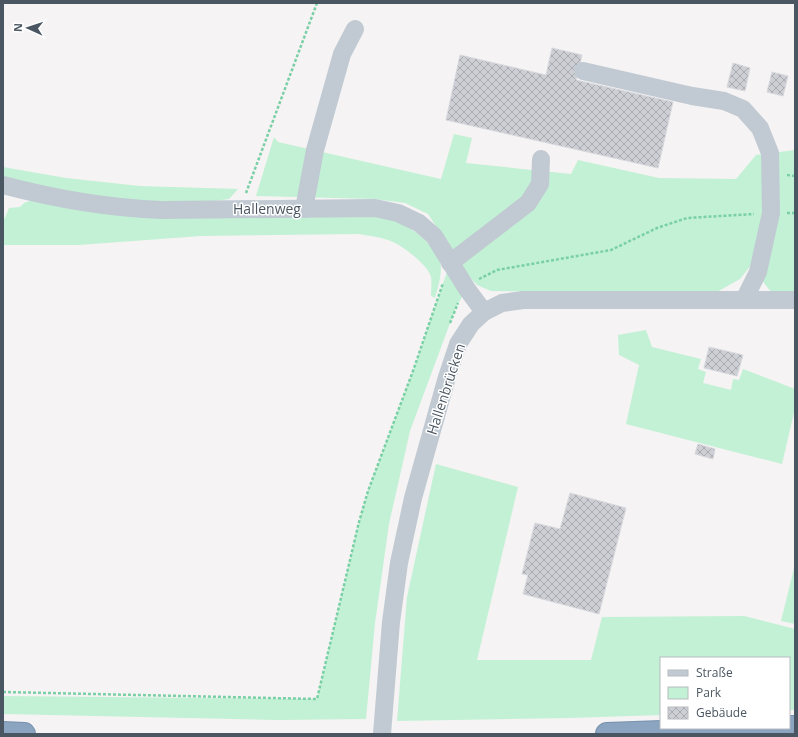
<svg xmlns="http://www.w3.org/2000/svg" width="798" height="737" font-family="'Open Sans',sans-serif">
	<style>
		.green { fill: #c3f1d5 }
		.building { fill: url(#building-cross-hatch); stroke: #d7d9de }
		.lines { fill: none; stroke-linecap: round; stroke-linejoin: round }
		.highway-casing { stroke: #7690ad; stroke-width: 24 }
		.path { stroke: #7ad0a6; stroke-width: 2.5; stroke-dasharray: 3 2; stroke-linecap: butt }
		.minor { stroke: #c1cad2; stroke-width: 18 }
		.highway { stroke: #8ba5c1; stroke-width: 22 }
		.labels { text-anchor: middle; stroke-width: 3; stroke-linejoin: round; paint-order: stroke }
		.street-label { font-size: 14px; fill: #4a5661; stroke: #fff }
	</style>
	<defs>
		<pattern id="building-cross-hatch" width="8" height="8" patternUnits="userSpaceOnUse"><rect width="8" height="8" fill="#cdcfd5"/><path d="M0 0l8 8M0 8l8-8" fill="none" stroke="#a8abb0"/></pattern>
	</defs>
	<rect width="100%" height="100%" fill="#f5f3f3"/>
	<g class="green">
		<polygon points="454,134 472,138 466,163 571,174 578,160 659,178 736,179 756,155 795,150 795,292 772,293 764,283 761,277 763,210 752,264 740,279 715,293 491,291 477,285 467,274 428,214 405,203 374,199 256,196 274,137 278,142 441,179"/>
		<polygon points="3,167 66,178 140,186 238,189 229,199 190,204 108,199 3,179"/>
		<path d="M32,200L384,216C404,225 424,233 435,253C437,256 439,259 440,261C443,271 438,288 435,298L431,296C431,290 432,283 431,277C428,265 404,247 393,242C382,237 370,236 359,234L201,236L79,245H3V219L5,218L9,208L20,207L24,203Z"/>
		<polygon points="450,263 467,289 456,307 410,431 389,524 375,623 366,719 279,720 3,714 3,696 317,699 359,522 368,491 413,371"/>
		<polygon points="646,330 652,347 701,359 698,369 706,372 703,383 731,390 733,379 739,380 743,369 795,389 795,408 782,464 626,424 639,365 619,355 618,335"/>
		<polygon points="436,464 518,487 477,660 591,660 602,617 744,616 795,629 795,710 789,710 789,658 661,658 661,715 570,718 397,721 407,597"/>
		<polygon points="795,564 795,624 781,621"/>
	</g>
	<g class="building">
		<polygon points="552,48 582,55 576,80 673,102 658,168 446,120 460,55 546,75"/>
		<polygon points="733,63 750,68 745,91 727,87"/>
		<polygon points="772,72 788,76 783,96 767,92"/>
		<polygon points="709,347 743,355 737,376 704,368"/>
		<polygon points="698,444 715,449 713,459 695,454"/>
		<polygon points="570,493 626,508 599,614 523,594 528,575 522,574 535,523 560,529"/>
	</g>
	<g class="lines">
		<defs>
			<g id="highway">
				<polyline points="789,727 795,727"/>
				<polyline points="3,733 24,734"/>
				<polyline points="607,734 772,728"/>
			</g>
		</defs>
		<use href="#highway" class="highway-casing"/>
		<g class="path">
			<polyline points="787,175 795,176"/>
			<polyline points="246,193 317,3"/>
			<polyline points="787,213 795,213"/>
			<polyline points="479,279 497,270 611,250 657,228 687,218 754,214"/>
			<polyline points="450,323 458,303"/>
			<polyline points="3,692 317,699 359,522 368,491 413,371 443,283"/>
		</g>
		<g class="minor">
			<polyline points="583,71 692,96 724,101 743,109 760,128 770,153 771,213 758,272 744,300"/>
			<path d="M3,185C56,199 108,208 162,210L375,208L398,213L419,223L434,236L467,289L484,312"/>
			<polyline points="304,209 315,150 342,54 355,29"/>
			<polyline points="450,263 528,203 540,184 541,159"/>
			<polyline points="382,734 391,622 399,563 413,498 447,377 458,344 471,324 484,312 502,303 523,300 795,300"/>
		</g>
		<use href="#highway" class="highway"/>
	</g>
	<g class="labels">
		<g class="street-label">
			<text x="267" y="214">Hallenweg</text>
			<text transform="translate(446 389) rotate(-72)" y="5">Hallenbrücken</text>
		</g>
	</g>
	<rect width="798" height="737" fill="none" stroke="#4a5661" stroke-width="8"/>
	<rect x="660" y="657" width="130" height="72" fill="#ffffff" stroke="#b7bbc0"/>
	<rect x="668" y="670" width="20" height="6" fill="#c1cad2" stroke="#b7bbc0"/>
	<text x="696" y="677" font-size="12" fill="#4a5661">Straße</text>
	<rect x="668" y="687" width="20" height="12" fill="#c3f1d5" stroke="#b7bbc0"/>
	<text x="696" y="697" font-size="12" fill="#4a5661">Park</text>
	<rect x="668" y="707" width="20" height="12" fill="url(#building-cross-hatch)" stroke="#b7bbc0"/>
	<text x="696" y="717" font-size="12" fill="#4a5661">Gebäude</text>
	<g transform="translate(28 28) rotate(273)" stroke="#ffffff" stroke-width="3" paint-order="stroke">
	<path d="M0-3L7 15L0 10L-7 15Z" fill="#4a5661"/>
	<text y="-6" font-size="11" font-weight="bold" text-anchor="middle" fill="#4a5661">N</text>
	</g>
</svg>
